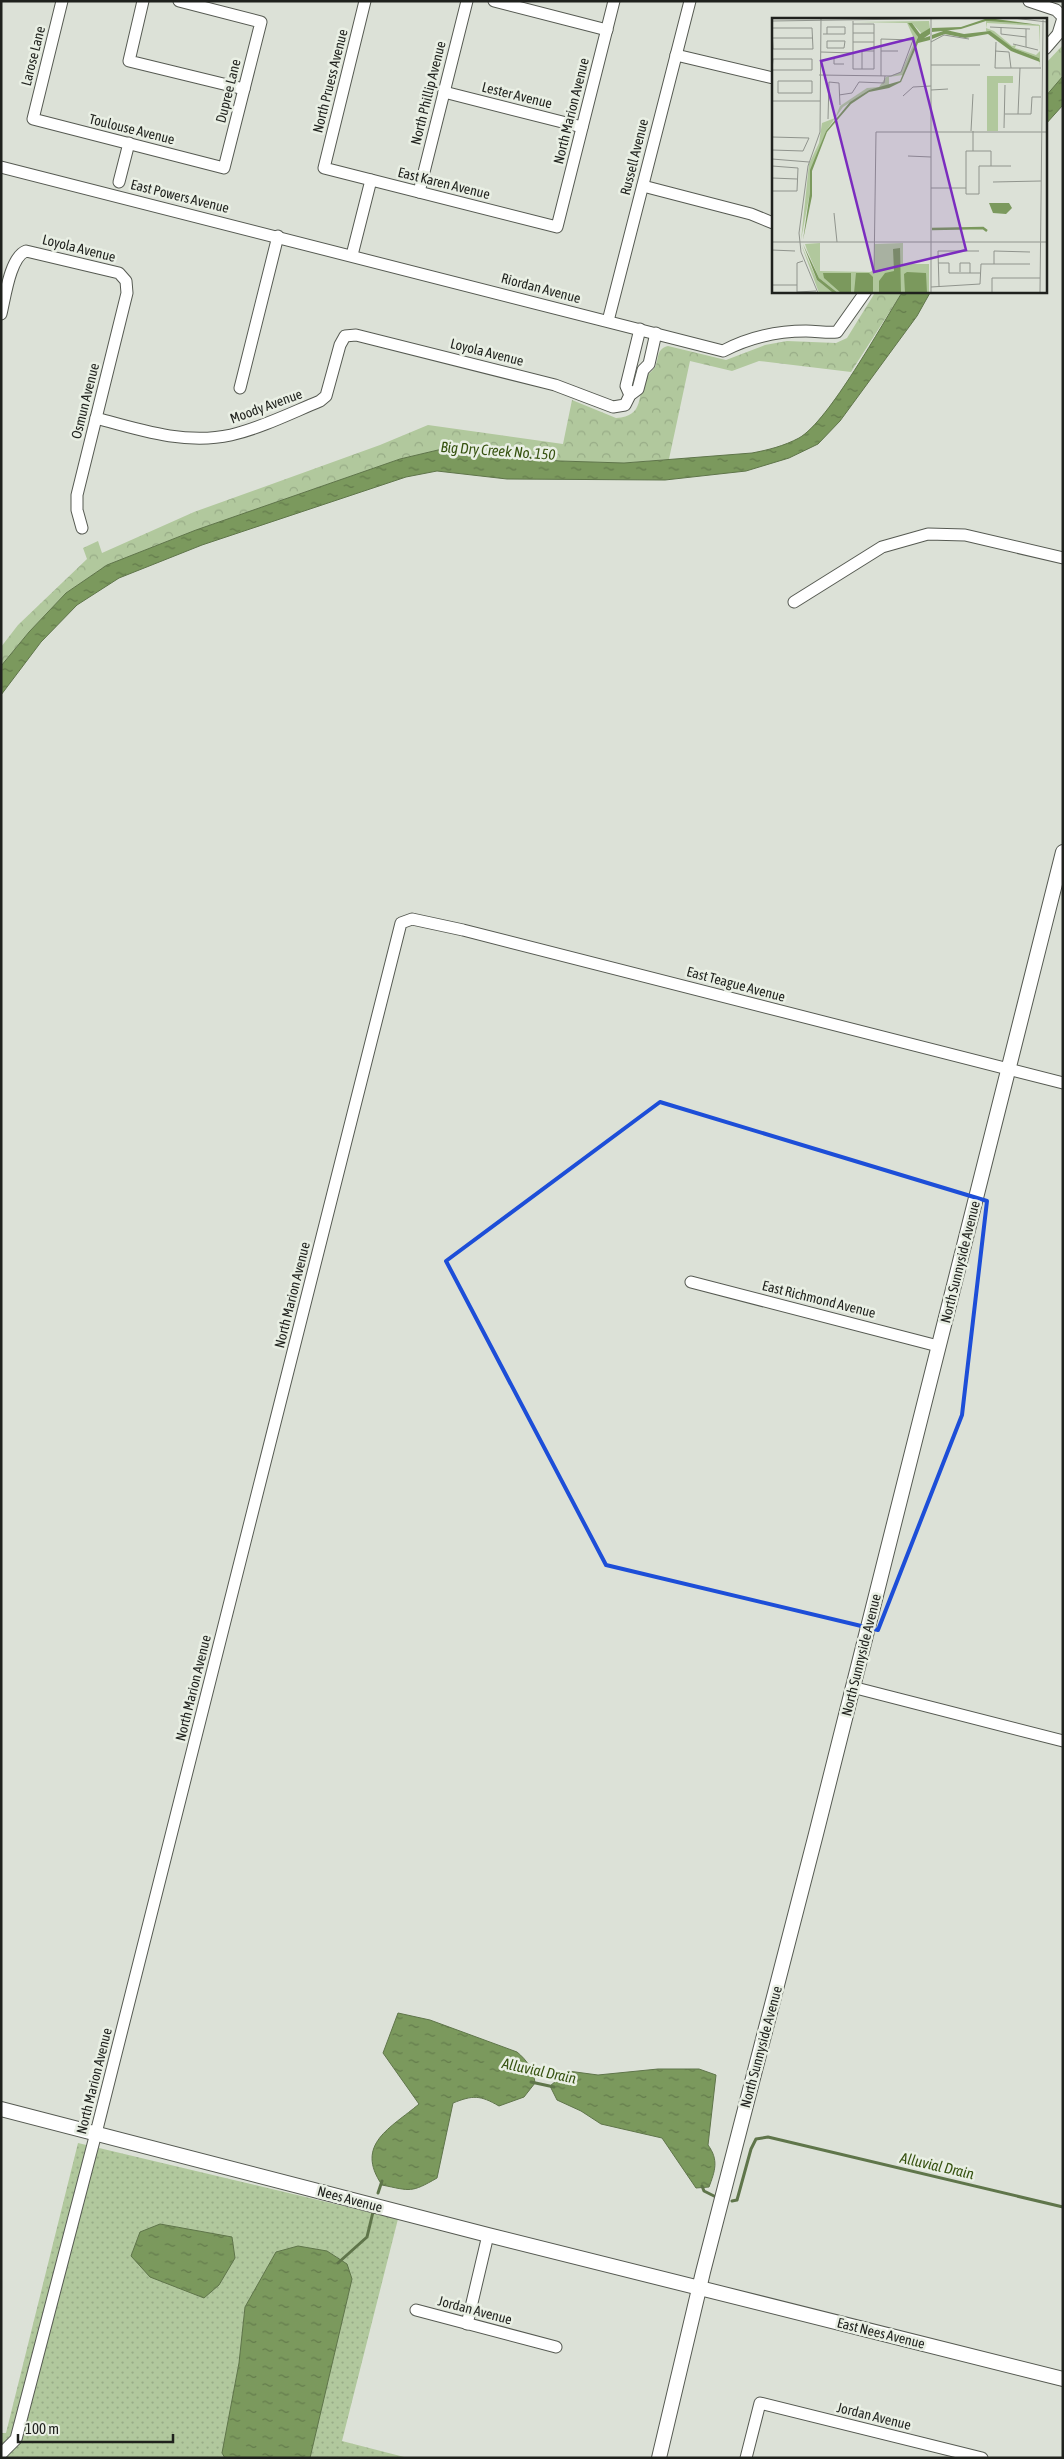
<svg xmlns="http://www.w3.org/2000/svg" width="1064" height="2459" font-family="'Asap Condensed',sans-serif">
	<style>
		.grass { fill: url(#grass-dots) }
		.park { fill: url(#park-crowns) }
		.water { fill: url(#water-ripples); stroke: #5f754a }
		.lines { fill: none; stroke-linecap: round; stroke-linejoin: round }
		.stream { stroke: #5f754a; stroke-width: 3 }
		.minor-casing { stroke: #565a52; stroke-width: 13 }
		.major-casing { stroke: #565a52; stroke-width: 16 }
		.minor { stroke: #fff; stroke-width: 11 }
		.major { stroke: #fff; stroke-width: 14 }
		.marked { fill: none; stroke: #1d4ed8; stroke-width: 4; stroke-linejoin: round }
		.labels { text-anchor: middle; stroke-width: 5; stroke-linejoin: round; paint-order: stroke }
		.street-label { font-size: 14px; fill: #1f211d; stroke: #e9efe4 }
		.water-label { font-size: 15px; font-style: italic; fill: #375311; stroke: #e9efe4 }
		.inset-river { fill: none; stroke: #7b995d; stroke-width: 2.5 }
		.inset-road { fill: none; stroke: #90948d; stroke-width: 1 }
		.view { fill: #7b2cbf; fill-opacity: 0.15; stroke: #7b2cbf; stroke-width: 2.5 }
		.inset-edge { fill: none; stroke: #1f211d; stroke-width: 2.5 }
	</style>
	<defs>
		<pattern id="grass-dots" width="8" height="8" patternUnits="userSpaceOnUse" patternTransform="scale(1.25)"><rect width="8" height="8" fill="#b1c89d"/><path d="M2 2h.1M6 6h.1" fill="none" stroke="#98ac87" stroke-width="1.8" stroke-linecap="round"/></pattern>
		<pattern id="park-crowns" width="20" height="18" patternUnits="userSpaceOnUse" patternTransform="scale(1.25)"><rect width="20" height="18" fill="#b1c89d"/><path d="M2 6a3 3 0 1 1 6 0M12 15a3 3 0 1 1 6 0" fill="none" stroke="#98ac87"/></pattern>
		<pattern id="water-ripples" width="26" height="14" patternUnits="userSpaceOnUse" patternTransform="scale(1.25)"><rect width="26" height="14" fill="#7b995d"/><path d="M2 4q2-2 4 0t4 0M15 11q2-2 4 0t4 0" fill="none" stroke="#647c4c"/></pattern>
	</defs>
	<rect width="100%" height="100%" fill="#dce1d7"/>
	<polygon class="grass" points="78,2143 398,2219 342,2441 408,2458 1,2458 1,2433 6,2433"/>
	<g class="park">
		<polygon points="1063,45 1063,76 1045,97 1045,64"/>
		<path d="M876,291H903L851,372L759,361L732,371L690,361L669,459L624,463L560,461L438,450L400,459L196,530L107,565L66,593L29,632L1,666V647L18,625L87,559L83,548L98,541L102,553L194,512L380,445L428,425L563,444L572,400L616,418C646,416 636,395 646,377C649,373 654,370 656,365C659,356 657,349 668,346L726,360L765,345L787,341L836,343L847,338Z"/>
	</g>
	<g class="water">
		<polygon points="1063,76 1063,105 1045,125 1045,97"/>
		<path d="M903,291H931L917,316L840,421L818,444L789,458L746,471L665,480L507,479L437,471L406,477L202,545L119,578L77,605L41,642L1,695V666L29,632L66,593L107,565L196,530L400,459L438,450L560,461L624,463L752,453C768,450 784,446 799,438C829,421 882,324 903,291Z"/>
		<path d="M398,2013L430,2020L517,2052C527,2060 534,2071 535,2083L524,2097L499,2106C480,2095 473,2095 453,2103L437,2178C411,2193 411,2191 382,2185C354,2144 391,2128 419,2104L383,2053Z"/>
		<path d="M658,2069H699L716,2075L708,2145C719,2160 715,2171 709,2187L696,2188L662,2138L601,2124L581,2111L557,2100L550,2086L568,2071L598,2075Z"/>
		<polygon points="160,2224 232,2237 235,2258 219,2285 204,2298 150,2277 131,2256 140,2232"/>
		<polygon points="298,2246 327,2251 347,2264 352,2279 310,2458 225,2458 222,2453 239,2363 245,2307 276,2252"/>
	</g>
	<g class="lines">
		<g class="stream">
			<polyline points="531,2082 554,2087"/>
			<polyline points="702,2186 704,2191 714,2196"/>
			<polyline points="378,2193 382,2181"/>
			<polyline points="732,2201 737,2200 751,2149 756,2139 768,2137 1063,2207"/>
			<polyline points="338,2263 367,2237 373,2212"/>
		</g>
		<defs>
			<g id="minor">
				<polyline points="62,1 33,119 224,168 261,22 179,1"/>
				<polyline points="143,1 129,61 244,89"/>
				<polyline points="365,1 324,168 557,227 614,1"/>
				<polyline points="494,1 607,30"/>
				<polyline points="1029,1 1056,10 1063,17"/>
				<polyline points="1045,49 1058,34 1063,18"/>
				<polyline points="676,55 773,78"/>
				<polyline points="444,92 582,127"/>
				<path d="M1,167L723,351C750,337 776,331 806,331C817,331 827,333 837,332L866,291"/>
				<polyline points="119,182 129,143"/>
				<polyline points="643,186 751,214 773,223"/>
				<polyline points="419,192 467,1"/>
				<polyline points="352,255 371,180"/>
				<path d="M1,314C5,298 10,257 26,251L119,273L126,281L127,293L77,495V510L82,528"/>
				<polyline points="608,321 690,1"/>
				<polyline points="240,388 278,236"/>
				<polyline points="630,395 626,386 640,329"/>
				<path d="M96,418C140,430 185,445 231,435C261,428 291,413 320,401L326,396L340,345L345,336L356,335L555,385L613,407L625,405L630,395L638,389L643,370L649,364L656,333"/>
				<polyline points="794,602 882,547 928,534 965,535 1063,558"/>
				<polyline points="691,1282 938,1346"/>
				<polyline points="852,1687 1063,1741"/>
				<polyline points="416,2310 556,2347"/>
				<polyline points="467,2324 488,2235"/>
				<polyline points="1,2454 16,2439 96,2133 401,923 412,919 463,930 1063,1083"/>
				<polyline points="746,2458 760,2403 982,2458"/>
			</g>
			<g id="major">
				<polyline points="1,2109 488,2235 1063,2379"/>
				<polyline points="659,2458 703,2272 816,1834 1063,852"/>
			</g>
		</defs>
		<use href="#minor" class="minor-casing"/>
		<use href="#major" class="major-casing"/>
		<use href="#minor" class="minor"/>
		<use href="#major" class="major"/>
	</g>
	<path class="marked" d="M660,1102L987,1201L962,1415L878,1630L606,1565L446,1261Z"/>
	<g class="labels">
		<g class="street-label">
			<text transform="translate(33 56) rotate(-76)" y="5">Larose Lane</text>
			<text transform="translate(330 81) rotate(-76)" y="5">North Pruess Avenue</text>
			<text transform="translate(228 91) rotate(-76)" y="5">Dupree Lane</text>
			<text transform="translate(428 93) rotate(-76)" y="5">North Phillip Avenue</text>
			<text transform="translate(517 95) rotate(14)" y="5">Lester Avenue</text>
			<text transform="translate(571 111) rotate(-76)" y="5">North Marion Avenue</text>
			<text transform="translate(132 129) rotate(14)" y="5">Toulouse Avenue</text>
			<text transform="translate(634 157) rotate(-76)" y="5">Russell Avenue</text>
			<text transform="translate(444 183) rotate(14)" y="5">East Karen Avenue</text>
			<text transform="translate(180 196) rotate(14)" y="5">East Powers Avenue</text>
			<text transform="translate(79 248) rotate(14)" y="5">Loyola Avenue</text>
			<text transform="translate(541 288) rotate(15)" y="5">Riordan Avenue</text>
			<text transform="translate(487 352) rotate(14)" y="5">Loyola Avenue</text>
			<text transform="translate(85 401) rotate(-76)" y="5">Osmun Avenue</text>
			<text transform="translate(266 406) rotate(-20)" y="5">Moody Avenue</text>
			<text transform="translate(736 984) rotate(15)" y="5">East Teague Avenue</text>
			<text transform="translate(960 1262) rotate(-76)" y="5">North Sunnyside Avenue</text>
			<text transform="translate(292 1295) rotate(-76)" y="5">North Marion Avenue</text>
			<text transform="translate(819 1299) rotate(14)" y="5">East Richmond Avenue</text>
			<text transform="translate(861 1655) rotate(-76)" y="5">North Sunnyside Avenue</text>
			<text transform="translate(193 1688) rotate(-76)" y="5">North Marion Avenue</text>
			<text transform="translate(761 2047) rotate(-75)" y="5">North Sunnyside Avenue</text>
			<text transform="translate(94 2081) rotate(-76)" y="5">North Marion Avenue</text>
			<text transform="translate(350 2199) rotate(15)" y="5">Nees Avenue</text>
			<text transform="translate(475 2310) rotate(15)" y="5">Jordan Avenue</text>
			<text transform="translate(881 2333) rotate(14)" y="5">East Nees Avenue</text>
			<text transform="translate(874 2416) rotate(14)" y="5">Jordan Avenue</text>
		</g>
		<g class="water-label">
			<text transform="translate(498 451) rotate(4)" y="5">Big Dry Creek No. 150</text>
			<text transform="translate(539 2071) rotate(12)" y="5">Alluvial Drain</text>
			<text transform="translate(937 2166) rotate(13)" y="5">Alluvial Drain</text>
		</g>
	</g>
	<g transform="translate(772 18)">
		<rect width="275" height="275" fill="#dce1d7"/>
		<path d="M215,58H241V65H226V113H215ZM48,225V253L98,254L102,252V226L131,225V246H157V275H66L47,260L35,232L33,226Z" fill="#b1c89d"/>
		<path d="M157,3L158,11L150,16L140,5L146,19L131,57L117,59V68L97,72L71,89L54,113L38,155V174L29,222L37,146L47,125L50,105L63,100L68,88L95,70L107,69L114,59L129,54L143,23L135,5L82,4ZM214,3L268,7L267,30V8L215,5L214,10L222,13L240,28L244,27L243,30L264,37L268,33V48L267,40L241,30L214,13ZM29,226L45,262L61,275H47Z" fill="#b1c89d"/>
		<path d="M216,0L268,7L214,3L189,11L160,14V10L189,9ZM136,5H140L148,16L158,10V16L152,20L158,18V22L146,25L129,64L117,70L97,74L79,86L55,114L40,153V178L31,222L38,174V152L54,113L78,84L97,72L128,63L146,19ZM174,12L192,16L218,13L241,30L267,40L268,44L239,33L216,16L193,20L173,16L160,21V17ZM217,185H237L240,190L234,196L221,195ZM31,226L47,260L66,275H61L45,262ZM128,230L129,275H107V263L113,255L122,253L121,231ZM135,254L154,255L155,275H133L132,256ZM51,255H79V275H69L52,260ZM84,255H97L101,259V275H82Z" fill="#7b995d"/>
		<path class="inset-river" d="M160,211L211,210L215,213"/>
		<path class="inset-road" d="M241,0L275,4M0,3L206,0M81,6H102V51H81V3M218,9L258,11M229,9V16L254,19M0,10H40L41,31H1L0,10M81,15H102M51,16H73V9H55V16M0,20H40M55,23H73L72,30H55ZM81,24H102M159,24L172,17L197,21M224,24L223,50H269M241,26L266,32M254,29V11M109,33H126M223,33L237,34L239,50M49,34L81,35M62,39V46H72M159,47H208M90,51V33H102M0,52H40V41H1L0,52M47,57L119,58L129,54L141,22L109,21V58M6,63H40V75H6ZM159,72L176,71M67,77L80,75L87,64L112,65L113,58M131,78L141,69L159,68M0,83H48M233,96H259L260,79H269M246,96L248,50M56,101L57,64L67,65L68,87M232,110L233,67M199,113L201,76M0,119L37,120L31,133L0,132M201,133V113M136,138L159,139M0,141L37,144M0,148L26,150L25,173H0M219,148V133H194V176H207V148H239M0,160L25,161M221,164L269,163M159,170H194M62,195L65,224M0,224H275M0,232L23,233M31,243L25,245V274L44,273M166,245H177V255H208M222,246V233L258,234M188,254V245H198V255M102,255L104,114H275M0,267H25M167,268L166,233H207M159,269L208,266L209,246H258M46,275L29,234L27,215L36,148L48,114L49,0M159,275V1M220,275V260H268M268,275L271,2"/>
		<path class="view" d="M141,20L194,232L102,254L49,43Z"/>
		<rect width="275" height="275" class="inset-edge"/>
	</g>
	<rect width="1064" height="2459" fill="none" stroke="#1f211d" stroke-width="5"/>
	<path d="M18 2434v8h155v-8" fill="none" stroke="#1f211d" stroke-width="2.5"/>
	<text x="25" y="2434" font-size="15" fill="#1f211d" stroke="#e9efe4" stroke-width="4" paint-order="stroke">100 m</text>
</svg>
